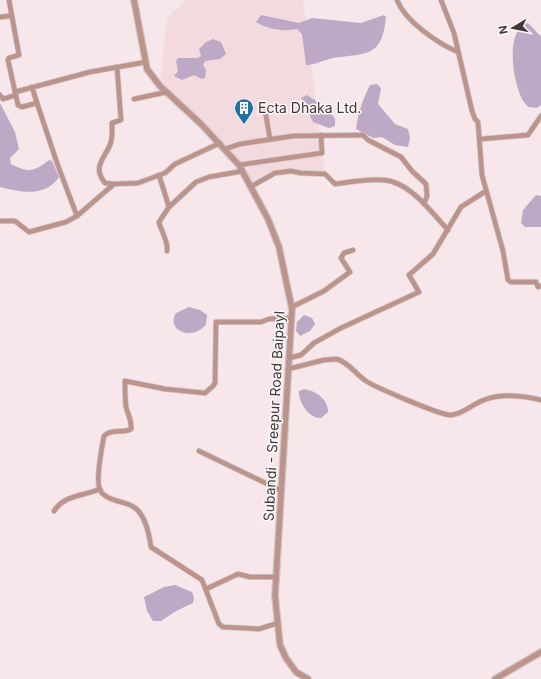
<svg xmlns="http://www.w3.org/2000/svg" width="541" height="679" font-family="Inter,sans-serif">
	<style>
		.built { fill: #f3dadf }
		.water { fill: #bda8c6 }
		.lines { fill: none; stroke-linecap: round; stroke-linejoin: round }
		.minor-casing { stroke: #d2c4c7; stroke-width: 6 }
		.tertiary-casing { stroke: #d2c4c7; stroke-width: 8 }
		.minor { stroke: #bb948c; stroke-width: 4.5 }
		.tertiary { stroke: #bb948c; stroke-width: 5.5 }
		.labels { text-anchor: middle; stroke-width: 3; stroke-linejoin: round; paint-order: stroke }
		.poi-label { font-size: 14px; fill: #3e3839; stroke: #fef7f8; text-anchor: start }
		.street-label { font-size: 14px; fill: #3e3839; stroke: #fef7f8 }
	</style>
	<rect width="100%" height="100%" fill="#f7e7ea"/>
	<polygon class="built" points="186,0 303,0 325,174 275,173 252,186 174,99 160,86 167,18"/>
	<g class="water">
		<path d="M261,15L299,23L312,18L361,23L384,15L386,17C382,58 367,53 333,58C324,60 315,65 306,65L302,34L297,29C283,32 267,29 256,22Z"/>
		<path d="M527,23C533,26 535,32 541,36V105L537,108L528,107C526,104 522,100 521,97C513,80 505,31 527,23Z"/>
		<polygon points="213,39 221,42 226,54 220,59 205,61 203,65 206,70 205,78 202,79 194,75 182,80 174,76 178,71 176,61 178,58 197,58 201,56 199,49 206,42"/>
		<path d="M377,84L381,88L378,104L395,124L408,129L410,138L408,147L395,145L382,137L373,138L356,129C358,113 363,99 370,85Z"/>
		<polygon points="307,95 329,110 335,119 335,126 329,128 313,122 310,116 309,106 301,98"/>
		<path d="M0,103L15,132L19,149L10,158L11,164C29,173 34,172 49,160L52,161L59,177C45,198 20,192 0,187Z"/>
		<polygon points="536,195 541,196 541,227 525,227 521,223 523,210"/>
		<path d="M189,307L200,310L207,315L206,324C195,341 165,332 176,313Z"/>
		<polygon points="304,315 312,318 315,324 310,331 300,336 296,331 297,322"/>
		<path d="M304,389C316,391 328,399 328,412L321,418C309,419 298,402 299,391Z"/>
		<polygon points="175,585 192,592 194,598 193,603 176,611 161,621 153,621 147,611 144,597 164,587"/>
	</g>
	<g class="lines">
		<defs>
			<g id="minor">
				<path d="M397,0C405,21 437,43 458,52"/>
				<polyline points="441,0 454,33 472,111 475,119 478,122 482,175 503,251 508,280 511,282 536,282 538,287 541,286"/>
				<polyline points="0,17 10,16"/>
				<polyline points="32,87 37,103"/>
				<polyline points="15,92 90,72 146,62"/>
				<polyline points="0,95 3,99 16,95"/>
				<polyline points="134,99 167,92"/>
				<polyline points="265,110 270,139"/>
				<polyline points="481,139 528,135 541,116"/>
				<polyline points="225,149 240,144 293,136 363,135 368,140 401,157 412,171 426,184 427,196 424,204"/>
				<polyline points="239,165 322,153 321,135"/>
				<path d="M159,175L169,207L159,222C161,231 169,243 167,251"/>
				<path d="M114,184L105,183C92,167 104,159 110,145C113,138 112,130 112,123L121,120L117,67"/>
				<path d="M252,186L275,173L291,171L301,173L325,174L335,184C351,182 379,177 393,182C414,188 434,215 448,230"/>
				<polyline points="169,207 196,182 209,177 243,171"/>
				<polyline points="77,216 114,184 138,183 165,173 175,164 220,143"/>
				<polyline points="0,221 15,221 29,232 66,222 77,216 57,163 37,103 22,107 18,105 8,60 9,58 19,55 9,0"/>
				<polyline points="292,307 324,291 350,272 341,258 344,253 353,250"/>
				<polyline points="289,358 301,355 314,343 341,328 419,292 409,275 433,254 461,207 486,191"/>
				<path d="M288,369L324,360L337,359C348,362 357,375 366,381C375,387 442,416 451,415C464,414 472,404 484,400C501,393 524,396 541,400"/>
				<polyline points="199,451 282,491"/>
				<path d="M54,511C64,495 84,496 100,489"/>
				<polyline points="206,589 238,574 250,577 276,577"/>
				<path d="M278,623L259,629L223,627L219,624L202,580L151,547C149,533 145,511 130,505C121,501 105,500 100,490C95,480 102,447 104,436C112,428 123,434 131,429C132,420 128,415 126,407C125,398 125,390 125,381L165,389L205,393L213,386L215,383L216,322H261L269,319L292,318"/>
			</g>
			<g id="tertiary">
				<polyline points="134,0 147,69 160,86 201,124 239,165 268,219 279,247 292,309 275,596 280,645 286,658 296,672 308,679"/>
				<polyline points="495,679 541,652"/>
			</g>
		</defs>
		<use href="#minor" class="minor-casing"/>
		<use href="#tertiary" class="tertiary-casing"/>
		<use href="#minor" class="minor"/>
		<use href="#tertiary" class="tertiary"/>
	</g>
	<defs>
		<symbol id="building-pin" viewBox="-11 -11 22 30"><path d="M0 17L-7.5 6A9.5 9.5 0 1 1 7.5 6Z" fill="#2472a5" stroke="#fef7f8"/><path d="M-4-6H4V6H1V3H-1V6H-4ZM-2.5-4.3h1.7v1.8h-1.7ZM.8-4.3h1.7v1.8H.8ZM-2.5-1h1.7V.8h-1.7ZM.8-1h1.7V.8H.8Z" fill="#fff"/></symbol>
	</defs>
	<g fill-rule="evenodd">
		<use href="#building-pin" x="233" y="97" width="22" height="30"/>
	</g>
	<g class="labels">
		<g class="poi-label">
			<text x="258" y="113">Ecta Dhaka Ltd.</text>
		</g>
		<g class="street-label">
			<text transform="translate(274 416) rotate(-87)" y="5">Subandi - Sreepur Road Baipayl</text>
		</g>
	</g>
	<g transform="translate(513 28) rotate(260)" stroke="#fef7f8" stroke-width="3" paint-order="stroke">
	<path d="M0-3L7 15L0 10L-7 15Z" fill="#3e3839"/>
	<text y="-6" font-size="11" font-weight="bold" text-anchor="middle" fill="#3e3839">N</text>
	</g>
</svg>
